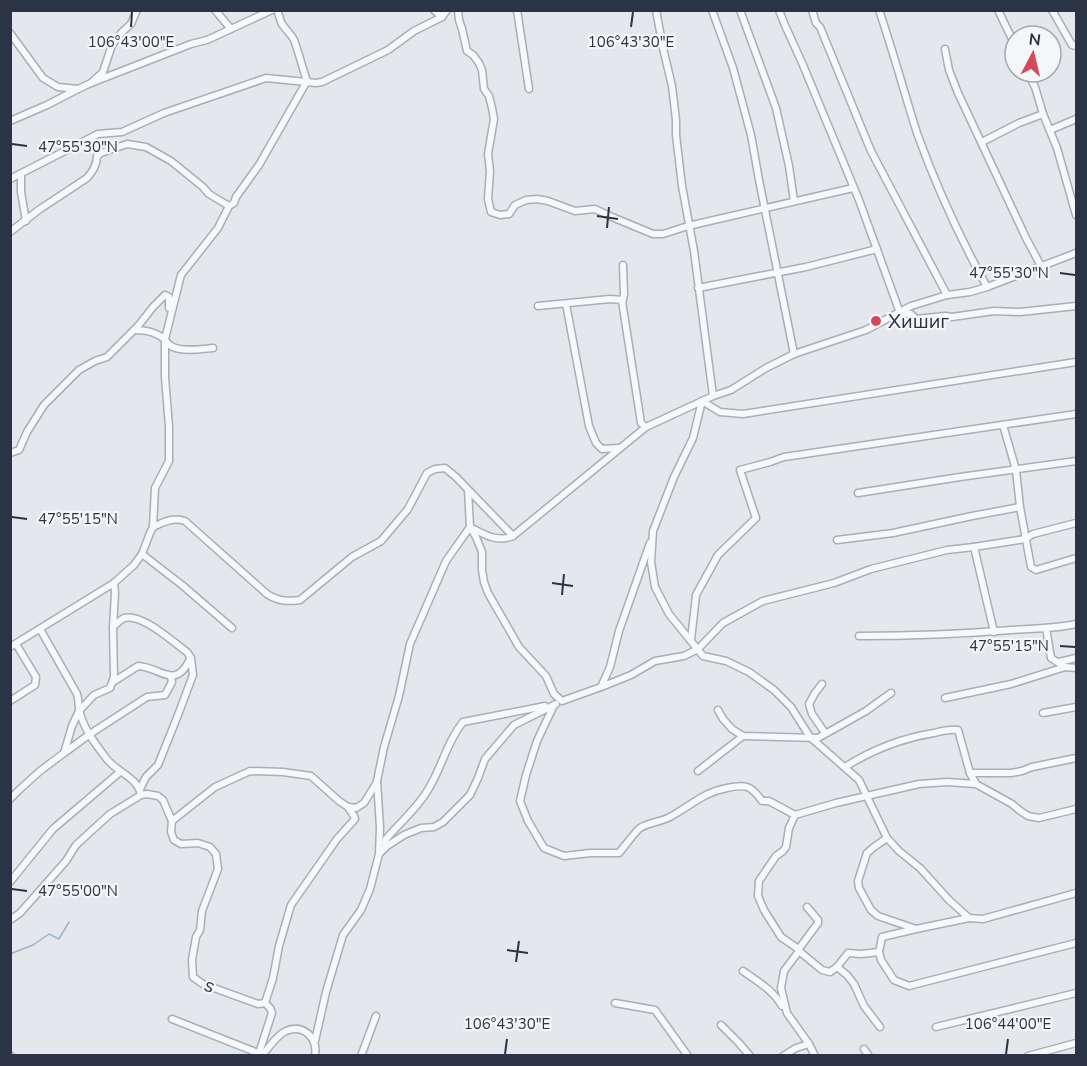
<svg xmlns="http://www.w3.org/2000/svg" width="1087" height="1066" font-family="'Nunito Sans',sans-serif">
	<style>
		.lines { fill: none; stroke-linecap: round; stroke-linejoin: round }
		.stream { stroke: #9fb4cc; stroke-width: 1.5 }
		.minor-casing { stroke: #a9aeb7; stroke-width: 9 }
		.minor { stroke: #f7f8fa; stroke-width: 6 }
		.ticks { fill: none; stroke: #2b3445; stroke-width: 2 }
		.poi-dot { fill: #d1495b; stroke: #f4f6f9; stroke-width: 2 }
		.labels { text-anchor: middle; stroke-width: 4.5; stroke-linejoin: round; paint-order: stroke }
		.poi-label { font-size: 20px; fill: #2b3445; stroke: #f4f6f9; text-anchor: start }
		.street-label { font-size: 20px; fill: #2b3445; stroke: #f4f6f9 }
		.ticks-label { font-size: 15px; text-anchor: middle; fill: #2b3445; stroke: #f4f6f9; stroke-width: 4.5; stroke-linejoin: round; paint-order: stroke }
	</style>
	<rect width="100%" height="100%" fill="#e4e7ec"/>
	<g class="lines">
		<polyline class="stream" points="10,954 33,945 49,934 59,939 69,922"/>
		<defs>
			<g id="minor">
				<polyline points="215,10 231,29"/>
				<polyline points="434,10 442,17 447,10"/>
				<polyline points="458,10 459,20 462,29 467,51 473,55 479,63 482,70 484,89 489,96 492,108 494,119 488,154 490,171 488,199 491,212 500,215 509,214 515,205 526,200 537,199 548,201 575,211 595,209 612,217 653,234 663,234 688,226 853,188"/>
				<polyline points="517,10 529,89"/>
				<polyline points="656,10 663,48 672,86 676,120 676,135 682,186 694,251 713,396"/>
				<polyline points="712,10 733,68 751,135 759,180 794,354"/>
				<polyline points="740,10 776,108 789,166 794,201"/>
				<polyline points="779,10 784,23 803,65 859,200 900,313 911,314 916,319 945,316 952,317 994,311 1020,312 1076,306"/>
				<polyline points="812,10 816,23 820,27 871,151 947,295"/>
				<path d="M879,10C893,51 904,92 917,133C936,186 960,238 987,287"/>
				<polyline points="998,10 1015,45"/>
				<polyline points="1052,10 1072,45 1076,46"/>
				<polyline points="10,33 43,78 58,87 78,89 91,83 103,72 112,45 122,32 131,24 137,10"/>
				<polyline points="945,49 949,70 958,93 1026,238 1041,266"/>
				<polyline points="1027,72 1035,87 1043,114 1057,148 1076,215"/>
				<polyline points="91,83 191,44 207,40 272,10"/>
				<polyline points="10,121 47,105 78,89"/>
				<polyline points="1050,130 1076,119"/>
				<polyline points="982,142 1019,123 1043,114"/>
				<polyline points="21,174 21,192 26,221"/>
				<polyline points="10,179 98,134 122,132 164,113 266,78 316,83 322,82 388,50 414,31 442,17"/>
				<path d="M10,232L40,209L87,178C93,171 97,165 97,156L101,153L127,144L146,147L171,161L203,187L209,194L229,206"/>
				<polyline points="623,265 624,295 622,301 641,423 646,427"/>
				<polyline points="698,288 806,267 877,249"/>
				<polyline points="566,304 589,426 596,443 602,449 618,448"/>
				<polyline points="538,306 610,299 623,300"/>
				<path d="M134,330C146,330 158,332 166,341C170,345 167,344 173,347C184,352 201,349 213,348"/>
				<polyline points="1076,362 743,414 720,412 702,401 693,438 674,477 653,531 651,562 655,587 669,614 703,656 726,661 749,672 774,690 791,707 810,737 859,780 887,838 899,851 920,868 949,900 969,918 983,919 1076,893"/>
				<polyline points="1003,425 1016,470 1020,507 1031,567 1036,570 1076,558"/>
				<polyline points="10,453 19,450 27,432 44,405 79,370 95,361 107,357 138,326 153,307 165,295 169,297 169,308"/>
				<path d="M468,490L470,527C483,534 497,543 513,536L646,427L713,396L731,390L766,368L794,354L866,330L911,306L947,295L970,292L987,287L1076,253"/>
				<polyline points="858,493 960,477 1076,461"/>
				<path d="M153,527C164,522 172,517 185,521L267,594C277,601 288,602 300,600L352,557L381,541L408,509L427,473L435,469L445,468L456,477L513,536"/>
				<polyline points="837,540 893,533 972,516 1020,507"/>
				<polyline points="142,554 182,585 232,628"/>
				<path d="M113,627C116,624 120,620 124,618C142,613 173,642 187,652L191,658L193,675L178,715L158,765L146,777L140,789"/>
				<polyline points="1046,628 1051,658 1065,667 1076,668"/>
				<polyline points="994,632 974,547 1025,539 1033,534 1076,523"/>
				<path d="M859,636C910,636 961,634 1012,630C1033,628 1055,629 1076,624"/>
				<polyline points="691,640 696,595 718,555 756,518 740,470 770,462 784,457 1076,414"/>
				<polyline points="10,647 114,583"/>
				<polyline points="1059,662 1076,658"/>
				<path d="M113,682L138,666C161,667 175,691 190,659"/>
				<polyline points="822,684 815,693 809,704 812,714 825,733"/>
				<polyline points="601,687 610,667 619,631 650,543"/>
				<polyline points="945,698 1011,684 1065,667"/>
				<polyline points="10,701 35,685 36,677 16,644"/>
				<path d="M554,705L537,741L526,775L520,801L528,821L544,848L564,856L590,853H619C624,847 635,832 640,828C649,822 661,822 670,817C690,806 704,792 727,788C745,784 751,785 762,801H769L795,815L836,803L919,784L947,782L976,784L1012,804L1019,810L1028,816L1039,818L1076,809"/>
				<polyline points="718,710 723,719 732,729 743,736 818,738 866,711 891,693"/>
				<polyline points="1043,713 1076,707"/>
				<polyline points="64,753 90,734 147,697 165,695 172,682 171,677"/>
				<path d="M845,767C872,750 902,738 934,733C942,731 950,729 958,730L970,773L976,784"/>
				<polyline points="698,771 743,736"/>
				<polyline points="970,773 1011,773 1022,771 1032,767 1076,758"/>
				<polyline points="141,795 147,794 158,796 163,800 172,821 171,832 174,840 181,844 198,843 210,847 216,854 218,869 202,911 200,930 196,937 192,960 193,977 203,984 258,1004 265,1003"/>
				<path d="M10,799L19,790L40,771L64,753L72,726L79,711L94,695L110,688L114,677L113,628L115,593L114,583L134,565L142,554L150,533L153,527L155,488L169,461V427L165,377V339L181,275L218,228L229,206L234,203L236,197L259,165L307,81C302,67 299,53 294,40C291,34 286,30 282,24C280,20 279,15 277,10"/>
				<polyline points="795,815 789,828 786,847 783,851 776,856 759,881 758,896 764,910 781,937 797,948 799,951 822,970 830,972 837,967 848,953 861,954 879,952"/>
				<polyline points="172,821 215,787 250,771 283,772 311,776 339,801 348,807 356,808 364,803 377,782"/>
				<polyline points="887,838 874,847 867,853 858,881 859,888 871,910 878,916 916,929 969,918"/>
				<path d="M387,846L385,844L386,839C399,824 415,810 426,793C441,771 446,743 463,722L545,706"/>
				<polyline points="379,854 387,846 404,835 421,828 434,827 443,822 470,795 478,778 485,759 514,725 556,704"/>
				<polyline points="10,882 53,829 120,772"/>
				<path d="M10,920L20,913L66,861L76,845L110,814L141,795C138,777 116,772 106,758C96,745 84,729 80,713C78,707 79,700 77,694L40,629"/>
				<polyline points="916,929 882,937 879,952 881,960 894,980 909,986 1076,943"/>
				<polyline points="798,950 818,923 818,920 807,907"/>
				<polyline points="799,951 784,971 781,988 787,1013 809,1044 815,1056"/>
				<polyline points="837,967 847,975 854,984 864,1006 880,1027"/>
				<path d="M743,971C757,981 773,990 782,1006"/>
				<polyline points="615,1003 655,1010 688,1056"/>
				<polyline points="172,1019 258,1053"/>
				<polyline points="721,1025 739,1043 750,1056"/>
				<polyline points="936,1027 1076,993"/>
				<polyline points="315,1041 326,992 343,935 361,910 370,889 379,854 380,827 377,781 384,747 399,696 410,644 446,561 470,527 476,537 482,552 482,570 484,582 488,593 519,647 546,676 554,694 562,701 601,687 631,675 655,661 684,656 698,649 723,623 763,601 834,583 871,569 947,550 974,547"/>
				<polyline points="864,1049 869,1056"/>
				<polyline points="10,1055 11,1056"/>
				<polyline points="258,1056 272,1013 270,1008 265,1003 273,978 279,946 291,905 337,839 355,819 354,816 348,807"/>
				<path d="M262,1056C268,1048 277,1035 286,1031C303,1024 318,1037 315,1056"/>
				<polyline points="361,1056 376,1016"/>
				<polyline points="783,1056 796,1048 809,1044"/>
				<polyline points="1028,1056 1076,1043"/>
			</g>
		</defs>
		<use href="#minor" class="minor-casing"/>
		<use href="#minor" class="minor"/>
	</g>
	<path class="ticks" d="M131,27L132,12M631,27L633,12M12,144L27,146M597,216L618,219M607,228L609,207M1060,273L1075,275M12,517L27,519M552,583L573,586M562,595L564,574M1060,646L1075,647M12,889L27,891M507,950L528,953M516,962L519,941M505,1054L507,1039M1006,1054L1008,1039"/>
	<circle class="poi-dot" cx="876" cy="321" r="6"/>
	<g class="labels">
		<g class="poi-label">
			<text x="888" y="328">Хишиг</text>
		</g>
		<g class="street-label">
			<text transform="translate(210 985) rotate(24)" y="7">s</text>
		</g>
	</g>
	<g class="ticks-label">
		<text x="131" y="47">106°43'00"E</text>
		<text x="631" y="47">106°43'30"E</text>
		<text x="78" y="152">47°55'30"N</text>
		<text x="1009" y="278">47°55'30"N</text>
		<text x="78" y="524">47°55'15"N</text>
		<text x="1009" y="651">47°55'15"N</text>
		<text x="78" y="896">47°55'00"N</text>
		<text x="507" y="1029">106°43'30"E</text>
		<text x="1008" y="1029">106°44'00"E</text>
	</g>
	<rect width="1087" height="1066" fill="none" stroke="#2b3445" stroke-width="24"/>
	<g transform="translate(1033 54) rotate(7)"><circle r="28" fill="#f4f6f9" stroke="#a4a8b1" stroke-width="1.5"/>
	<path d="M0-4.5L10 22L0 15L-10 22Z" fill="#d1495b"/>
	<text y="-9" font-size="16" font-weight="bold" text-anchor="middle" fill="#2b3445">N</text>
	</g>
</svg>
